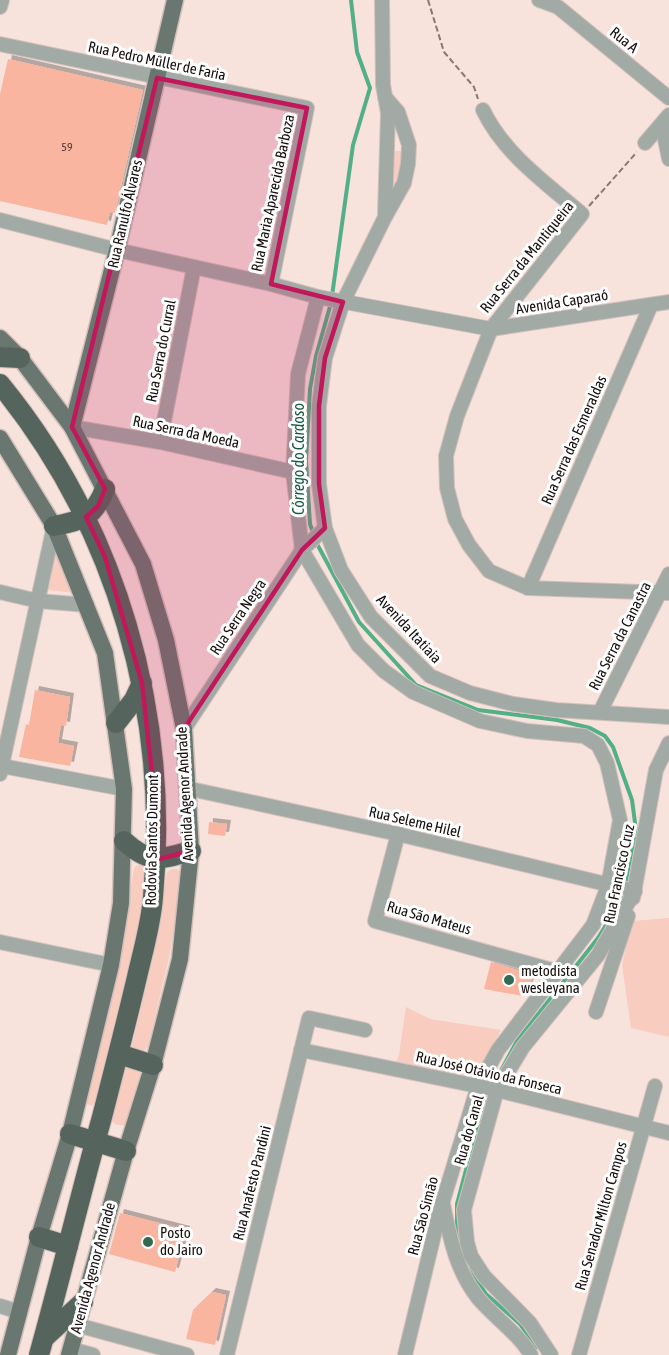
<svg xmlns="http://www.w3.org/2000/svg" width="669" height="1355" font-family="'Asap Condensed',sans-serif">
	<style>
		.green { fill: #f8ccbf }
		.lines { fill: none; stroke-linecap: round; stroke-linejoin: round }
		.stream { stroke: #53af87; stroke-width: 4 }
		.building { fill: #fab5a1; filter: url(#shadow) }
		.minor-casing { stroke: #d3c0bb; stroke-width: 16 }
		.major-casing { stroke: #d3c0bb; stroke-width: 19 }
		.highway-casing { stroke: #d3c0bb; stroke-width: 22 }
		.path { stroke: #867874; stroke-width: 2; stroke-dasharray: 6 3; stroke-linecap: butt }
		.minor { stroke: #a2aaa6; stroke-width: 14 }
		.major { stroke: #697770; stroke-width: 16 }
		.highway { stroke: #55655d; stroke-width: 20 }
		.marked { fill: #c2185b; fill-opacity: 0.2; stroke: #c2185b; stroke-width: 4.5; stroke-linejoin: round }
		.poi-dot { fill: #326a51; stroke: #fff; stroke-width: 2 }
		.labels { text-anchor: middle; stroke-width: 6; stroke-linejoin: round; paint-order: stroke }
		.number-label { font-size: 12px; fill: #4f3832 }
		.street-label { font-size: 15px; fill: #160f0d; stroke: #fff }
		.poi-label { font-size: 15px; fill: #160f0d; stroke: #fff; text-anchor: start }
		.water-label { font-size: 16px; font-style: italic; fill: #145b40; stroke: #fff }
	</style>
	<defs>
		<filter id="shadow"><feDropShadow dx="4" dy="-4" stdDeviation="0" flood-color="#0004"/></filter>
	</defs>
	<rect width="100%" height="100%" fill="#f7e2dc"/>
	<g class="green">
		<polygon points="394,151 405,151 402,180 388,202 389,153"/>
		<polygon points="55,555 63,565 75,593 47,590"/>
		<polygon points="145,864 142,925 97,1101 91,1106 85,1103 120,956 134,868 138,865"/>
		<polygon points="172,869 178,869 181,873 181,883 169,958 148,1046 144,1051 135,1051 132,1046 156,943 167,872"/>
		<polygon points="669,918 669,1037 631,1028 622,965 632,921"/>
		<polygon points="406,1007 430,1019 501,1030 474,1083 395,1065 399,1055"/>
		<path d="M122,1066L139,1067L140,1073L127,1125C119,1126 114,1125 110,1118Z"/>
	</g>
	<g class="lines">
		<g class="stream">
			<polyline points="332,296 353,145 370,88 357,52 351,0"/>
			<polyline points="314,535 310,524 306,461 310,389 316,356 331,303"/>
			<polyline points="316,542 359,622 416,685 478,710 557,720 590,728 605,736 613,747 632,800 636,830 625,885"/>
			<polyline points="457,1237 457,1204 484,1102 517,1041 598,938 619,904 623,892"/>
			<polyline points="464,1261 486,1294 520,1324 537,1347"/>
		</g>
	</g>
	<g class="building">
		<polygon points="8,59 143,90 115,213 110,212 107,225 0,201 0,94"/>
		<polygon points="35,690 70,697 66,726 61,725 58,743 74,746 70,766 19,757 26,724 29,725"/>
		<polygon points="209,822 227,824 225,836 208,834"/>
		<polygon points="491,962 534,975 523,996 484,989"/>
		<polygon points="120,1213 186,1230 175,1272 109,1254"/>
		<polygon points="212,1292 226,1295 215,1345 186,1339 193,1310"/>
	</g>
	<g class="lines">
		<defs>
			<g id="minor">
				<polyline points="382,0 383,85 388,113 385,213"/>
				<polyline points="539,0 558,7 669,98"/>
				<polyline points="0,7 2,0"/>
				<polyline points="0,44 307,108 271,284"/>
				<polyline points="385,97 398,112 409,145 408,164 404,183 385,217 343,302 325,358 319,406 319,484 325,528 341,570 371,617 430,676 470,693 513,704 556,710 669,717"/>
				<path d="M483,110C504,154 546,183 582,214L491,329L457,416L446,456L447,488L455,519L469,545L489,571L528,588L669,593"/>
				<polyline points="662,125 669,159"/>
				<polyline points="645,143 669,115"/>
				<polyline points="0,220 117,250 271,284 318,297 491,329 669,302"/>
				<polyline points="318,297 298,374 293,472 302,550 358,645 384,671 413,692 480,721 527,731 584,736 598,745 607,763 620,820 608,886 593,925 498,1050 478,1086 439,1214 405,1355"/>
				<polyline points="72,427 160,442 293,472"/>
				<polyline points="160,442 194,267"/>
				<polyline points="528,588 651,305"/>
				<polyline points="0,592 38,601 87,605"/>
				<polyline points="600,712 669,574"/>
				<polyline points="184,729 302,550 325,528"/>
				<polyline points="2,766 124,789"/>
				<polyline points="0,774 54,526"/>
				<polyline points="186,788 398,834 635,891"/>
				<polyline points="398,834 375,921 559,972"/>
				<polyline points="633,898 656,770 669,743"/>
				<polyline points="0,942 111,965"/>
				<polyline points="596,1012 628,916"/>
				<polyline points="301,1050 497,1090 669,1133"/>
				<path d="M443,1204C450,1238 456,1270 478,1298C495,1318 518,1333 531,1355"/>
				<polyline points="0,1306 19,1312"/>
				<polyline points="77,1325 187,1355"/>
				<polyline points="71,1349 93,1355"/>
				<polyline points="227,1355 309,1018 365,1030"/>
				<polyline points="551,1355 530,1323 484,1276 471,1256 467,1242 464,1210 497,1090 523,1047 598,955 635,891"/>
				<polyline points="579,1355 655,1086"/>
			</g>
			<g id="major">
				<polyline points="0,338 20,358 72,427 143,564 166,640 184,729 191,851 180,959 153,1065 126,1151 69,1355"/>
				<polyline points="72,427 117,250 175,0"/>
				<polyline points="0,438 54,526 105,653 124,789 121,903 111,965 70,1134 39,1237 8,1355"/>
			</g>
			<g id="highway">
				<polyline points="0,357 20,358"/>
				<path d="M0,384C117,527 170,713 153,897C151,924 143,951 137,977C126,1024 114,1070 102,1117C80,1196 61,1276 39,1355"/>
				<path d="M54,526C82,521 94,517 105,489"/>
				<polyline points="116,723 134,700 142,683"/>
				<path d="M124,841C149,864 160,860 191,851"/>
				<polyline points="119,1054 153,1065"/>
				<polyline points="70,1134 126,1151"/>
				<polyline points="39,1237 68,1246"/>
				<polyline points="44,1338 83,1302"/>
			</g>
		</defs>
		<use href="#minor" class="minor-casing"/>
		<use href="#major" class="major-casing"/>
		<use href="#highway" class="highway-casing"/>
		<g class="path">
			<polyline points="428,0 444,52 474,87 478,99"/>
			<polyline points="589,206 637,152"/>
		</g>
		<use href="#minor" class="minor"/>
		<use href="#major" class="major"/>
		<use href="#highway" class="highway"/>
	</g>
	<path class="marked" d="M157,78L307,108L271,284L343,302L325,358L319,406V484L325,528L302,550L184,729L191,851L155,860V802L142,683L105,557L86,517L98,506L105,489L72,427Z"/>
	<g class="poi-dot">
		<circle cx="509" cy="980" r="6"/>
		<circle cx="148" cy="1242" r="6"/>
	</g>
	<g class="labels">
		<g class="number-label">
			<text x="67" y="151">59</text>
		</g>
		<g class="street-label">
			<text transform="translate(624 40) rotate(39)" y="5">Rua A</text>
			<text transform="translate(157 61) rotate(12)" y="5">Rua Pedro Müller de Faria</text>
			<text transform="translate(273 193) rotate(-78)" y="5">Rua Maria Aparecida Barboza</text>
			<text transform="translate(125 214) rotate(-77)" y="5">Rua Ranulfo Álvares</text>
			<text transform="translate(527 257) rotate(-51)" y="5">Rua Serra da Mantiqueira</text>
			<text transform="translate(562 302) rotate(-9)" y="5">Avenida Caparaó</text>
			<text transform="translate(161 351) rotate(-79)" y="5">Rua Serra do Curral</text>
			<text transform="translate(186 432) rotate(12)" y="5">Rua Serra da Moeda</text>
			<text transform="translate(574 440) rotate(-66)" y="5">Rua Serra das Esmeraldas</text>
			<text transform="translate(238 617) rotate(-56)" y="5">Rua Serra Negra</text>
			<text transform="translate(409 629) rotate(47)" y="5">Avenida Itatiaia</text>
			<text transform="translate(620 636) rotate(-63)" y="5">Rua Serra da Canastra</text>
			<text transform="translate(185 794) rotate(-93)" y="5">Avenida Agenor Andrade</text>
			<text transform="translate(415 822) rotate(13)" y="5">Rua Seleme Hilel</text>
			<text transform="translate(152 840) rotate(-89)" y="5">Rodovia Santos Dumont</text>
			<text transform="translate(619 874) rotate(-78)" y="5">Rua Francisco Cruz</text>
			<text transform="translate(429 918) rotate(16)" y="5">Rua São Mateus</text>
			<text transform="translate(489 1073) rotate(13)" y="5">Rua José Otávio da Fonseca</text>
			<text transform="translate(469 1130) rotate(-74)" y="5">Rua do Canal</text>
			<text transform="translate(252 1183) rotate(-76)" y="5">Rua Anafesto Pandini</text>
			<text transform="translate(423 1216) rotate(-75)" y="5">Rua São Simão</text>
			<text transform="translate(601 1216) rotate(-74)" y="5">Rua Senador Milton Campos</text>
			<text transform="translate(93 1268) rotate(-75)" y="5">Avenida Agenor Andrade</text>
		</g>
		<g class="poi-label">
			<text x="521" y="976">metodista<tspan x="521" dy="17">wesleyana</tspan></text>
			<text x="160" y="1238">Posto<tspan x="160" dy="17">do Jairo</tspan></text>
		</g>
		<g class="water-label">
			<text transform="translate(298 459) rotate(-90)" y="6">Córrego do Cardoso</text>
		</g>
	</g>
</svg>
